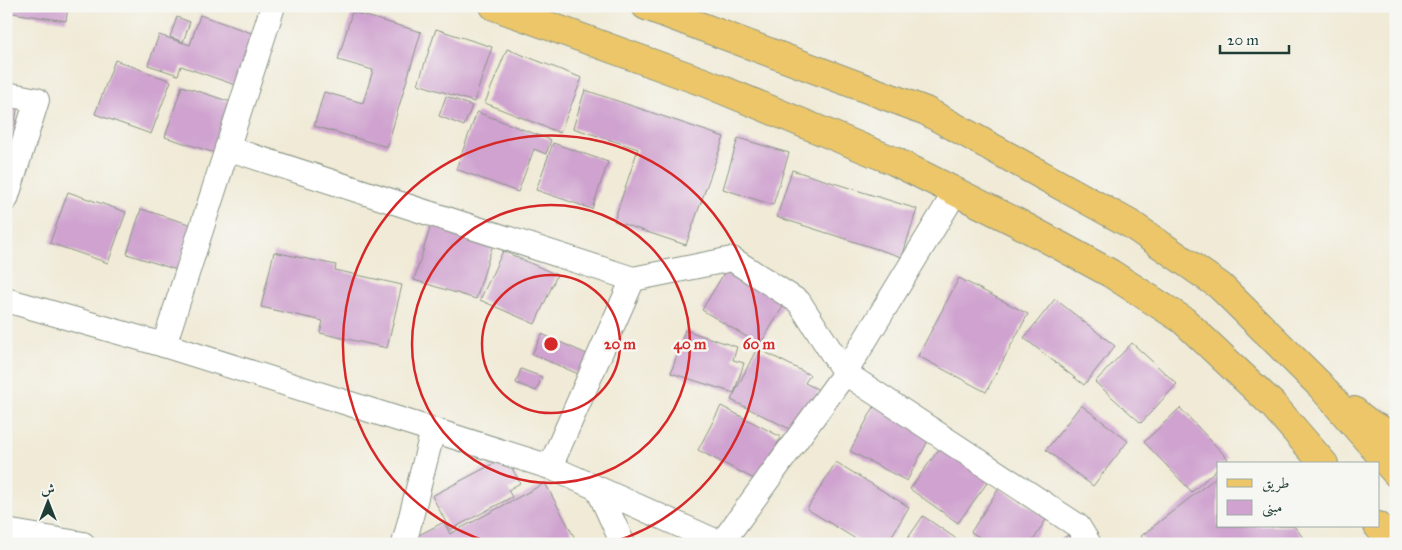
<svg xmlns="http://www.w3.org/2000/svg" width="1402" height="550" font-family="'IM FELL Great Primer',Amiri,serif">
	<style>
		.building { fill: #cfa2cf }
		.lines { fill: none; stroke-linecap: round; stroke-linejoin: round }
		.minor-casing { stroke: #889485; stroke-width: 26 }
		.major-casing { stroke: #889485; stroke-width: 30 }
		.minor { stroke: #fff; stroke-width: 24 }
		.major { stroke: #ecc669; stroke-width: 28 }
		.ring { fill: none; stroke: #d62828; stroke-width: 2.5 }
		.centre { fill: #d62828; stroke: #f6f6f2; stroke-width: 2.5 }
		.ring-label { font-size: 15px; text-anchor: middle; font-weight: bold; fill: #d62828; stroke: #f6f6f2; stroke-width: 5; stroke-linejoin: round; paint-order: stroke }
	</style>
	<rect width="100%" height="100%" fill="#f6f6f2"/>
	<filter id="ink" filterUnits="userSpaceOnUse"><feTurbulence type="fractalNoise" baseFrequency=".02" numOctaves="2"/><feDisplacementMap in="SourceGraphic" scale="10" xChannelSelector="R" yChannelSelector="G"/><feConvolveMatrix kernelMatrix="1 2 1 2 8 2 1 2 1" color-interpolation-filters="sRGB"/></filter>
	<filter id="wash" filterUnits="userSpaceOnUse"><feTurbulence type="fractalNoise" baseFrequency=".0096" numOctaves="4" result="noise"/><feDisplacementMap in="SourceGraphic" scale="20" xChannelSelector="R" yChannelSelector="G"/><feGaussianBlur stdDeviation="1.12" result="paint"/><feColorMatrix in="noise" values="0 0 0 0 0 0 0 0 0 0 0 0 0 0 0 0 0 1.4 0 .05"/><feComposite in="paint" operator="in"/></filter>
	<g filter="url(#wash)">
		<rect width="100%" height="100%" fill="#f0ead6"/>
		<g id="blocks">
			<g class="building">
				<polygon points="6,6 68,6 66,21 6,12"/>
				<polygon points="352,12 421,32 387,147 314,126 324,92 363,103 373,70 338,60"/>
				<polygon points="200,15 263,37 244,88 181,66 178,75 148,65 159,35 190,45"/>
				<polygon points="177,17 190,22 183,42 170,37"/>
				<polygon points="436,29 492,47 474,102 418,84"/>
				<polygon points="507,49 582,78 560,133 485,103"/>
				<polygon points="115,60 171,81 151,134 95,114"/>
				<polygon points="182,86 231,102 215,153 165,137"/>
				<polygon points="585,90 724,137 686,245 614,221 638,149 573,128"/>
				<polygon points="446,96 472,106 464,126 439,116"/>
				<polygon points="6,102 18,104 11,152 6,151"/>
				<polygon points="477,112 551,140 546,154 534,149 518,192 456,169"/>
				<polygon points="738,138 789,153 773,205 723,189"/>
				<polygon points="553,143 608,162 592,209 536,190"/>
				<polygon points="792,170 917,209 902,257 777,217"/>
				<polygon points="68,192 126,212 108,263 50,243"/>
				<polygon points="141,209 192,225 177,270 127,254"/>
				<polygon points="431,225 493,244 476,299 414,280"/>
				<polygon points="503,251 557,275 535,324 480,300"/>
				<polygon points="274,252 336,265 335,270 402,285 387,348 320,333 323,321 261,307"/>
				<polygon points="730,263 788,298 760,345 702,310"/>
				<polygon points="959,278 1028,314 986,392 918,356"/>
				<polygon points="1055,299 1115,346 1084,385 1024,338"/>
				<polygon points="685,330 737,347 733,360 744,363 734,393 671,373"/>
				<polygon points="542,334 591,356 583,376 532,354"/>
				<polygon points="1132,343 1177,384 1141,423 1095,382"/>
				<polygon points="757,348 810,375 805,383 819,390 798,433 731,400"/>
				<polygon points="521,369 542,377 536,391 516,383"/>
				<polygon points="875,405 931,435 907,481 850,451"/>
				<polygon points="1081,405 1128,441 1093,486 1046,450"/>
				<polygon points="721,406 781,437 758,481 698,450"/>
				<polygon points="1180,408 1228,459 1222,464 1218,464 1218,468 1192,492 1144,442"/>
				<polygon points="942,445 990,479 958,523 910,489"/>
				<polygon points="506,457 520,483 508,490 512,497 450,530 432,496"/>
				<polygon points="836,462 909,507 887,544 864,544 807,509"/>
				<polygon points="1218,476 1218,526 1294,526 1308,544 1147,544 1141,536"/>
				<polygon points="545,483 578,544 421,544 417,536 444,522 450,534"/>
				<polygon points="999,488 1047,518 1031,544 990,544 971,532"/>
				<polygon points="923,516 964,544 904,544"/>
				<polygon points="1068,535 1074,544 1055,544"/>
			</g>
		</g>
	</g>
	<g filter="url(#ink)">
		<use href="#blocks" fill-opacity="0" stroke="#889485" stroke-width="1"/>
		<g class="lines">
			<defs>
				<g id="minor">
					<polyline points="6,94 37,100 6,199"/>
					<polyline points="227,148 633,279 732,259 799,302 845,373 1078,526 1089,544"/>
					<polyline points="6,300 164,345 550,467 722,544"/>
					<polyline points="164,345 273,6"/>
					<polyline points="550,467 633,279"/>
					<polyline points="598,489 623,544"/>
					<polyline points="6,531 83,544"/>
					<polyline points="404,544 433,430"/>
					<polyline points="721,544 845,373 956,191"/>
				</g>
				<g id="major">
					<polyline points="494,6 706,83 894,161 1018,223 1110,273 1183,320 1273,405 1324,464"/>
					<polyline points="646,6 926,111 1132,225 1220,286 1320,385 1396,473"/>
					<path d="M1354,411C1365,421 1380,432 1396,434"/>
					<polyline points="1378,526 1393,544"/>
				</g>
			</defs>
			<use href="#minor" class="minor-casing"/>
			<use href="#major" class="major-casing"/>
			<use href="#minor" class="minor"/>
			<use href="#major" class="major"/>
		</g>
	</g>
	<g class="ring">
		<circle cx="551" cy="344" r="69"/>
		<circle cx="551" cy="344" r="139"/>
		<path d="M492 543A208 208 0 1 1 610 543"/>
	</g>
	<circle cx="551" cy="344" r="8" class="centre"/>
	<g class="ring-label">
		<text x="620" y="349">20 m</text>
		<text x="690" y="349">40 m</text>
		<text x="759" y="349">60 m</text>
	</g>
	<rect width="1402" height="550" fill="none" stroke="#f6f6f2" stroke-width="25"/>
	<rect x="1217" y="462" width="162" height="65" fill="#f6f6f2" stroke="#a0aca6"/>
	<rect x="1227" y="479" width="25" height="8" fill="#ecc669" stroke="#a0aca6"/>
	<text x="1262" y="488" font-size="15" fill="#1f3d34">طريق</text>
	<rect x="1227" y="500" width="25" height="15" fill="#cfa2cf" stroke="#a0aca6"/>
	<text x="1262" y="512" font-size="15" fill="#1f3d34">مبنى</text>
	<g transform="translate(48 502)" stroke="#f6f6f2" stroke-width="4" paint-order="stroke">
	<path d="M0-4L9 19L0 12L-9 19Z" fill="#1f3d34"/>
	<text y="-8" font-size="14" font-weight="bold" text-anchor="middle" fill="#1f3d34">ش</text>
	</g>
	<path d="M1220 45v8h69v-8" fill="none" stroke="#1f3d34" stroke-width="2.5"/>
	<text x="1227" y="45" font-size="15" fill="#1f3d34" stroke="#f6f6f2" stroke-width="4" paint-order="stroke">20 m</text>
</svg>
